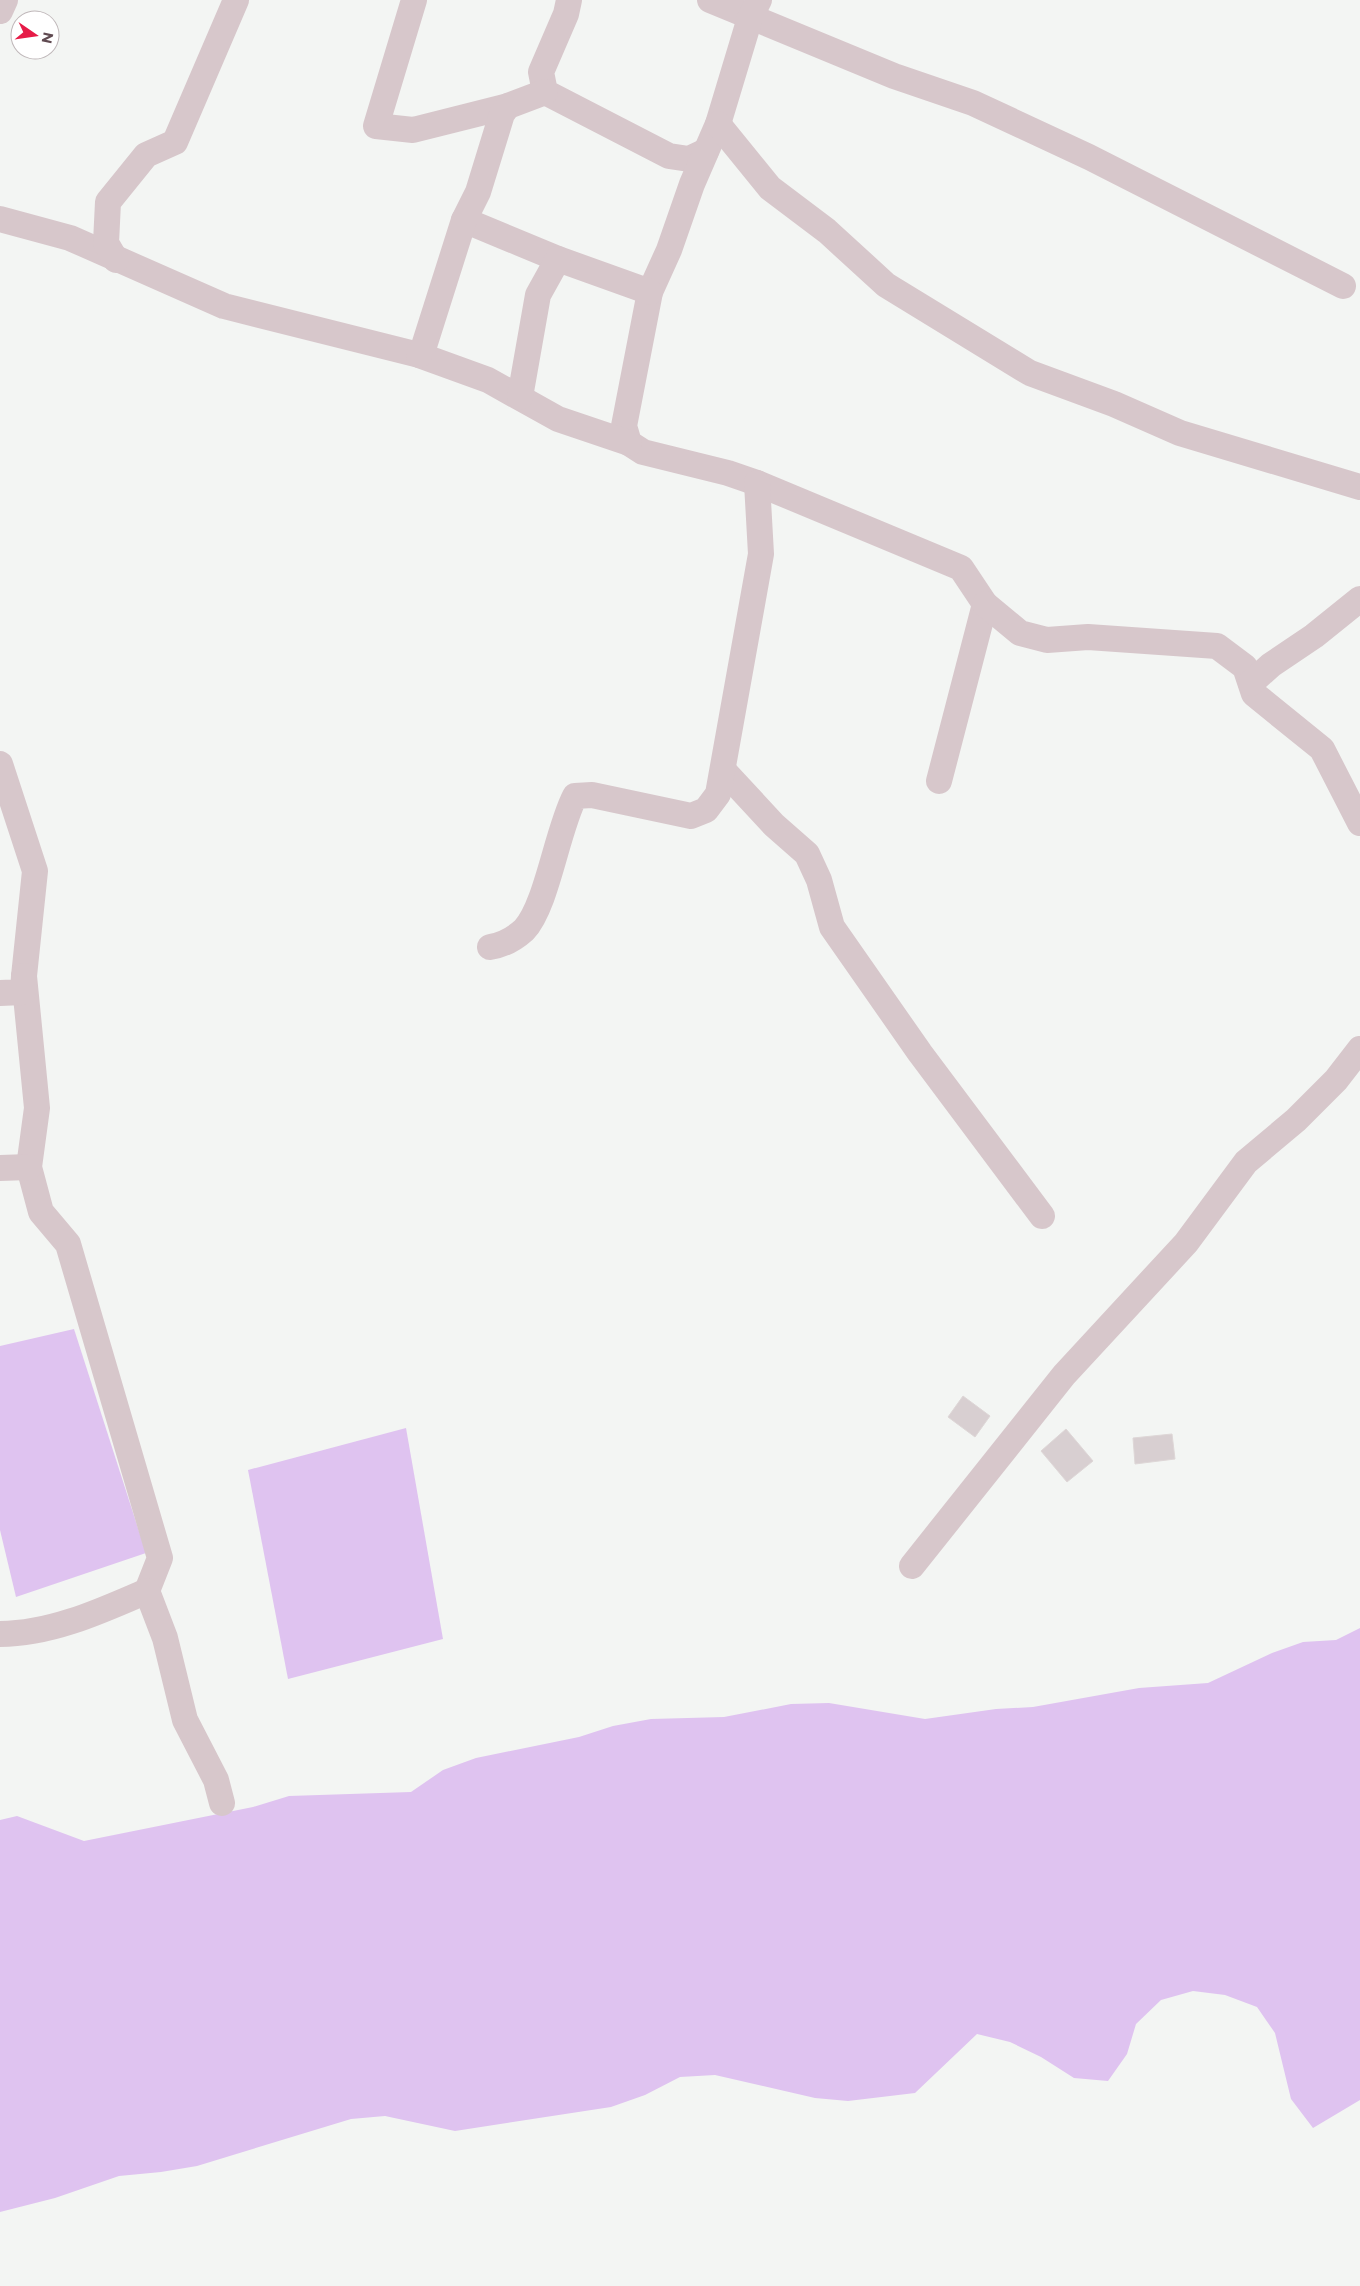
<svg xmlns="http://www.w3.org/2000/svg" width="1360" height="2286" font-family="Montserrat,sans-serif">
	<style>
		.green { fill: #dfc3f0 }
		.building { fill: #d8cfd1; stroke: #ded7d7 }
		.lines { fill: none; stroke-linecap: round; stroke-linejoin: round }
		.minor { stroke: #d7c7cb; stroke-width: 26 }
	</style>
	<rect width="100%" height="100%" fill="#f3f5f3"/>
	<g class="green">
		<polygon points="74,1329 146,1553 16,1597 0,1530 0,1346"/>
		<polygon points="406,1428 443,1639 288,1679 248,1470"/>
		<polygon points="1360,1628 1360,2100 1313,2128 1291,2099 1275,2033 1257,2007 1225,1995 1193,1991 1161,2000 1136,2024 1127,2054 1108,2081 1074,2078 1041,2057 1010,2042 977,2034 915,2093 848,2101 815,2098 715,2075 680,2077 645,2095 611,2107 455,2131 385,2116 351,2119 197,2166 161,2172 119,2176 55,2198 0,2212 0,1820 17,1816 84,1841 253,1807 289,1796 411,1792 443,1770 476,1758 579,1737 613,1726 651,1719 724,1717 791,1704 829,1703 925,1719 996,1709 1033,1707 1139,1688 1208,1683 1272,1653 1303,1642 1336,1640"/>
	</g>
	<g class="building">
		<polygon points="963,1396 990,1416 975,1437 948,1417"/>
		<polygon points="1066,1429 1093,1461 1067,1482 1041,1451"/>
		<polygon points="1172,1434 1175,1459 1135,1464 1133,1438"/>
	</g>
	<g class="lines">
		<g class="minor">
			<polyline points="414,0 376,126 413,130 508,106"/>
			<polyline points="569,0 566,14 541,72 545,92 669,156 689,159 706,151"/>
			<polyline points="710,0 894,76 973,103 1089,157 1343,286"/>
			<polyline points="759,0 750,18 718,124 692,184 669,250 650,292 624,426 629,443 643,452 728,473 757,483 961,568 985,604 939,781"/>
			<polyline points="0,11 5,0"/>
			<polyline points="718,124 770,188 827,231 886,285 1030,373 1114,404 1180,433 1360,487"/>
			<polyline points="0,219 70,238 224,306 419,355 488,380 558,419 629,443"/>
			<polyline points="464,220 558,259 650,292"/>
			<polyline points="116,260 106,243 108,202 146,155 175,142 236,0"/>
			<polyline points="419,355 424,346 464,220 478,192 502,114 508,106 545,92"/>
			<polyline points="520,397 538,295 558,259"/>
			<polyline points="985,604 1020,633 1047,640 1088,637 1217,646 1245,667 1254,694 1322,749 1360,823"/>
			<polyline points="1251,683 1271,665 1314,636 1360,599"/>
			<path d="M0,764L35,871L24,976L37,1108L29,1167L41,1212L68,1244L160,1558L147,1591C101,1611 51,1634 0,1634"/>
			<polyline points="723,770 774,825 807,854 819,880 832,927 920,1053 1042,1216"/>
			<path d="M490,947C503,945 514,939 524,930C547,906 557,830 575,796L592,795L691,816L706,810L718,794L761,554L757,483"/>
			<polyline points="0,993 23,992 24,976"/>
			<polyline points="0,1168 29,1167"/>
			<polyline points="912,1566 1064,1375 1186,1243 1246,1162 1296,1120 1336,1080 1360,1049"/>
			<polyline points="147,1591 165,1638 185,1720 216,1780 222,1803"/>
		</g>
	</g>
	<g transform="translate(35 35) rotate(103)"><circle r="24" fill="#ffffff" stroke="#bfb7b9"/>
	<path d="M0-4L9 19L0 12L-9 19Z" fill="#e61b47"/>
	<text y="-8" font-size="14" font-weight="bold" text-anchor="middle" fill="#604a51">N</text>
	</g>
</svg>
